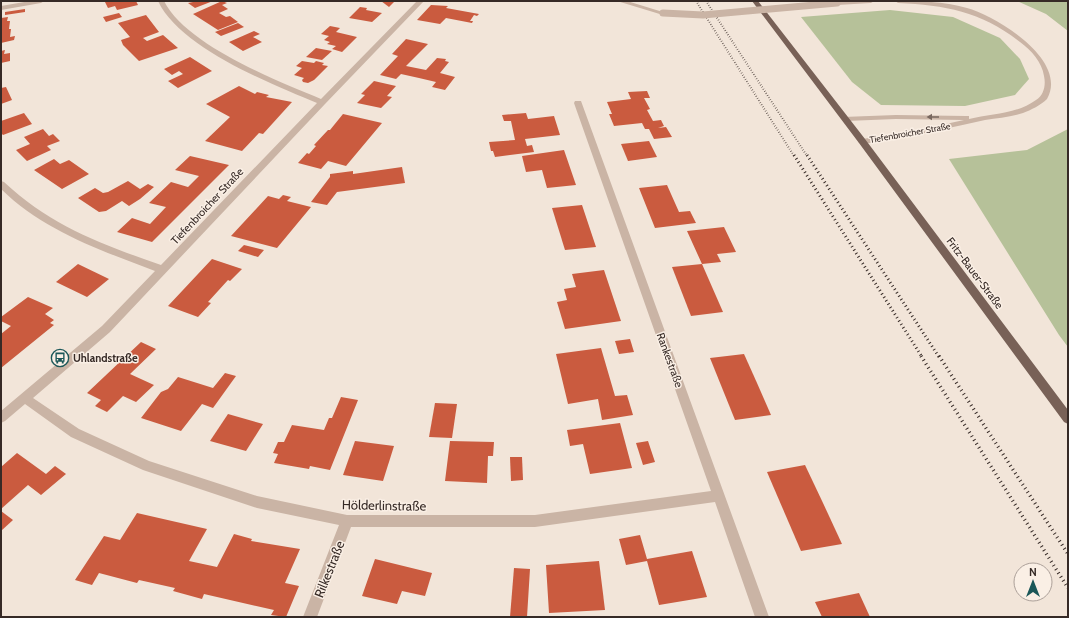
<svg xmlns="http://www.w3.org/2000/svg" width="1069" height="618" font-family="Cabin,sans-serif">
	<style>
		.green { fill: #b6c199 }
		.building { fill: #ca5b3f }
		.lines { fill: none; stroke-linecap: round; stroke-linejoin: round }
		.minor { fill: #cab4a5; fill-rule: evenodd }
		.major { fill: #786157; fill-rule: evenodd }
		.rail-far2 { stroke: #362a26; stroke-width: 2; stroke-dasharray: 0.5 2; stroke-linecap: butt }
		.rail-far1 { stroke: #362a26; stroke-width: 3; stroke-dasharray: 1 3; stroke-linecap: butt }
		.rail { stroke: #362a26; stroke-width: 3.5; stroke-dasharray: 1 3.5; stroke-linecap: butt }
		.minor-bridge { stroke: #cab4a5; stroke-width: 7 }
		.oneway { fill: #79685f }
		.labels { text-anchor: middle; stroke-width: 3; stroke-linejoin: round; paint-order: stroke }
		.far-street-label { font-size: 9px; fill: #362a26; stroke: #faefe5 }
		.street-label { font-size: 11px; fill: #362a26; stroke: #faefe5 }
		.poi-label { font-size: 11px; font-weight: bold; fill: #362a26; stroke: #faefe5; text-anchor: start }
		.near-street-label { font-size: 13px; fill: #362a26; stroke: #faefe5 }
	</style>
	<rect width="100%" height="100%" fill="#f2e5d9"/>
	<g class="green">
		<polygon points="1017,1 1068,1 1068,31 1046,14"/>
		<polygon points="890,10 953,17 1000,38 1020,59 1029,79 1015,95 965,106 881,105 852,82 801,17"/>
		<polygon points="1068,129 1068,347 1059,335 949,159 1027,150"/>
	</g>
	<g class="building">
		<polygon points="111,1 136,1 138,5 117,10 115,6 108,8 105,2"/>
		<polygon points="198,1 213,1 195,8 188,3"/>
		<polygon points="222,1 227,3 222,5 228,9 219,13 226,17 230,16 238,22 218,30 193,14"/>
		<polygon points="381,1 395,1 389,7"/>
		<polygon points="431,5 448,6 446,8 479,14 477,16 474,15 470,21 473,21 472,23 446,18 440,24 417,20"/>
		<polygon points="360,7 367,8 366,10 382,13 372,22 349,18"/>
		<polygon points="25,9 25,12 5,15 5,12"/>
		<polygon points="119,13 122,17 106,22 103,17"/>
		<polygon points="146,15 159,32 143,38 147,41 163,35 178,48 139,61 123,45 121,40 130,37 118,23"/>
		<polygon points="8,17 7,21 10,21 9,29 11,29 10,37 15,36 14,40 1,43 1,18"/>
		<polygon points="238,23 244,27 221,36 215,32"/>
		<polygon points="330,26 340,28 336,32 357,37 342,52 332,49 336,46 327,44 330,42 324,40 329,36 321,34"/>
		<polygon points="254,31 260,34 253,37 262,42 243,51 229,42"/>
		<polygon points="406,39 428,44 406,66 426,70 437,58 446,59 445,61 449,62 440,73 455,77 445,90 432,87 436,82 419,78 401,74 396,79 380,75 398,56 392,54"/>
		<polygon points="316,48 332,51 322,60 306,57"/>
		<polygon points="5,50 4,54 10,53 10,61 1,63 1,51"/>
		<polygon points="190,57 212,71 178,88 168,81 183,74 179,71 172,75 164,69"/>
		<polygon points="302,61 314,63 316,61 324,63 322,65 328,66 314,80 308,83 303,82 302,80 304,78 294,75 302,68 296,66"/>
		<polygon points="374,81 396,86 387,96 392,97 381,108 357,103 365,95 361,94"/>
		<polygon points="239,86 255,94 257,92 269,95 266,97 292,102 263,134 259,133 242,151 205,141 230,117 206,104"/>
		<polygon points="6,87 12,100 1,104 1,88"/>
		<polygon points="647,91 650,98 644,98 650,109 647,110 653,121 661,120 664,126 658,128 666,127 672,137 654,139 649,129 645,129 642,123 614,126 609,114 612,114 607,102 631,99 628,92"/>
		<polygon points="24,113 32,124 3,135 1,133 1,121"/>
		<polygon points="526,113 528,119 554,116 560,135 525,139 527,146 532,145 534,152 495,157 493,151 491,151 489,142 515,140 511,121 504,121 502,115"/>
		<polygon points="343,114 382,123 346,166 328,161 321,169 298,163 307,153 309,154 316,146 314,145 328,130 330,130"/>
		<polygon points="43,129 49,136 53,134 60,141 47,146 51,150 27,161 16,150 30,144 24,137"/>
		<polygon points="649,141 657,157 628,161 621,144"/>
		<polygon points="564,150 576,185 547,188 542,170 526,172 522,156"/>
		<polygon points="190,156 229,165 152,242 117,232 132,218 150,224 166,207 149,203 171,182 188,187 199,176 175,170"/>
		<polygon points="54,159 60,164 69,160 89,174 62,189 34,170"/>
		<polygon points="402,167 405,183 337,192 327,205 311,202 330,177 330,174 353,171 353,174"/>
		<polygon points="128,181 140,189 148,184 154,187 140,199 129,206 122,201 106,211 99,212 78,198 95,188 103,193 108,192"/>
		<polygon points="667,185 679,212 690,211 696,223 655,228 639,188"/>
		<polygon points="283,195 291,197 287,201 311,207 277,248 231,236 268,196 279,199"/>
		<polygon points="582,205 596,247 565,250 552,208"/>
		<polygon points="724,227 736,252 717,254 721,262 702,264 687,231"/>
		<polygon points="244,245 264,250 258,257 238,251"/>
		<polygon points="212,259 242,269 230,281 228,280 208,302 211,303 198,317 168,306"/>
		<polygon points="78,264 109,279 87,297 56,282"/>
		<polygon points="702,264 723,312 691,316 672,267"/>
		<polygon points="604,270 621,321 565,329 557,302 567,300 564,289 576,287 572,274"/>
		<polygon points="28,297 53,308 45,314 54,320 50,323 54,325 1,368 1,334 11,326 1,321 1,317"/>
		<polygon points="630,339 634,352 619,354 615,341"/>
		<polygon points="141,342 156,349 130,374 154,385 136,402 123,396 107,412 95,406 101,400 87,393"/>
		<polygon points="601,348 615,396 627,395 633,415 602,420 598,399 568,404 556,354"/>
		<polygon points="744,354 757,383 771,415 735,420 710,358"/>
		<polygon points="225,373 236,376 213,408 202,404 181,431 141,418 161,392 168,389 178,377 213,388"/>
		<polygon points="341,397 358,400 330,470 310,466 309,469 274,463 278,454 273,453 278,442 284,442 292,425 324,430 329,418 332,418"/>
		<polygon points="435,403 457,404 452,438 429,437"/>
		<polygon points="228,414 263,424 246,451 210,441"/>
		<polygon points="620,423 632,468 590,474 583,444 570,446 567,430"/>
		<polygon points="355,441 394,446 383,481 343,475"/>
		<polygon points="450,441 494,442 493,456 488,456 487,483 445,481"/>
		<polygon points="648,441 655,462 643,465 636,443"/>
		<polygon points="17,453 46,474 55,466 66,474 41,495 28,485 1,509 1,467"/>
		<polygon points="510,457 522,457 523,480 511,481"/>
		<polygon points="805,465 823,503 842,544 801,551 767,472"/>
		<polygon points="1,511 13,520 1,531"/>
		<polygon points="137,513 207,529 189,561 217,567 234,534 252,539 251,541 300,549 285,583 299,586 286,617 271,615 274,610 204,594 202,599 173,591 175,588 139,580 137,583 99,573 92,585 75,580 104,536 120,540"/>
		<polygon points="640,535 647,559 692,551 707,597 659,605 647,561 626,565 619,539"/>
		<polygon points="375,559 432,573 425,596 402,591 397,604 362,596"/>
		<polygon points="599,561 605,610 549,613 546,565"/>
		<polygon points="514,568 530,569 527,617 510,617"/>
		<polygon points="859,593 870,617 822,617 815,602"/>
	</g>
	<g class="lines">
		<g class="minor">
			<polygon points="30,1 44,1 41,3 1,10 1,6"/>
			<path d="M158,1H164C186,45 277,81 321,99L417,1H424L325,104L110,332L33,398L79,429L149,461L257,496L347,515H535L711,491L574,103L575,101H581L769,617H755L715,502L535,527H351L317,617H303L339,525L257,508L143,470L71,437L25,404L5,421L1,423V411L102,326L155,271C100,250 44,231 1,189V181L4,182C51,226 101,244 161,265L317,103C271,84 180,48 158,1Z"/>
			<polygon points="617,1 627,1 666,13 663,15"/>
			<polygon points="874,1 871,3 837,5 834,3 839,1"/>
			<path d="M895,1C920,1 943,1 967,8C996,16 1069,60 1047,99C1041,105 1031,110 1023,113C1011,117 998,118 985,120C952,127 919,135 886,140C878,141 867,145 859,143L858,141L862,139L909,132L964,120L896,119L846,121L842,119L843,117L896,115L966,116H969V119C991,114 1017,114 1036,100C1044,95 1046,85 1044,76C1042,62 1031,50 1020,42C982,12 946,5 898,3Z"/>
		</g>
		<polygon class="major" points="752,1 758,1 865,139 1068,410 1068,424 1064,422 859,143"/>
		<g class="rail-far2">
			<polyline points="696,1 794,156"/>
			<polyline points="706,1 807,156"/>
		</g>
		<g class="rail-far1">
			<polyline points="794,155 922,357"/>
			<polyline points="807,155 939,357"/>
		</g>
		<g class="rail">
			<polyline points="921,356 1068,588"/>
			<polyline points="939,356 1068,554"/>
		</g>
		<polyline class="minor-bridge" points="663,13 703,15 837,3"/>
	</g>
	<defs><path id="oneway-solid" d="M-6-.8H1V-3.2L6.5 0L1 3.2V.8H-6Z"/></defs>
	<use class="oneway" href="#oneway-solid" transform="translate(933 117) rotate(-180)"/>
	<defs>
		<symbol id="bus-ring" viewBox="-11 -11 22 22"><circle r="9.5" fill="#faefe5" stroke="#1b5758" stroke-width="1.5"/><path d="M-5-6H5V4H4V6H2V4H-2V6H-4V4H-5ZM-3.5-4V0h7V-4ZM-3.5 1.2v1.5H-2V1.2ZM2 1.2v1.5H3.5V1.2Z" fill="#1b5758"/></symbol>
	</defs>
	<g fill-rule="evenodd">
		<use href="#bus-ring" x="50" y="348" width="20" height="20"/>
	</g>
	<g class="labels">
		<g class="far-street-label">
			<text transform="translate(910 133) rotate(-10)" y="3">Tiefenbroicher Straße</text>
		</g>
		<g class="street-label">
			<text transform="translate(207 206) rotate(-47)" y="4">Tiefenbroicher Straße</text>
			<text transform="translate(975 273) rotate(53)" y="4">Fritz-Bauer-Straße</text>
			<text transform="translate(670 360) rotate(70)" y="4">Rankestraße</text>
		</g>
		<g class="poi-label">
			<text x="73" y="362">Uhlandstraße</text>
		</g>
		<g class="near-street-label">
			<text transform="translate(384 505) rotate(1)" y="5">Hölderlinstraße</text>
			<text transform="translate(329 569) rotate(-68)" y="5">Rilkestraße</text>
		</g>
	</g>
	<rect width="1069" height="618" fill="none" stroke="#362a26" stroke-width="4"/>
	<g transform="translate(1033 582)"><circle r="19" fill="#faefe5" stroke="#aca099"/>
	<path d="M0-3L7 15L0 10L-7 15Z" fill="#1b5758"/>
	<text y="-6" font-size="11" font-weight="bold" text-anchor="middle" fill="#362a26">N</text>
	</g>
</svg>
